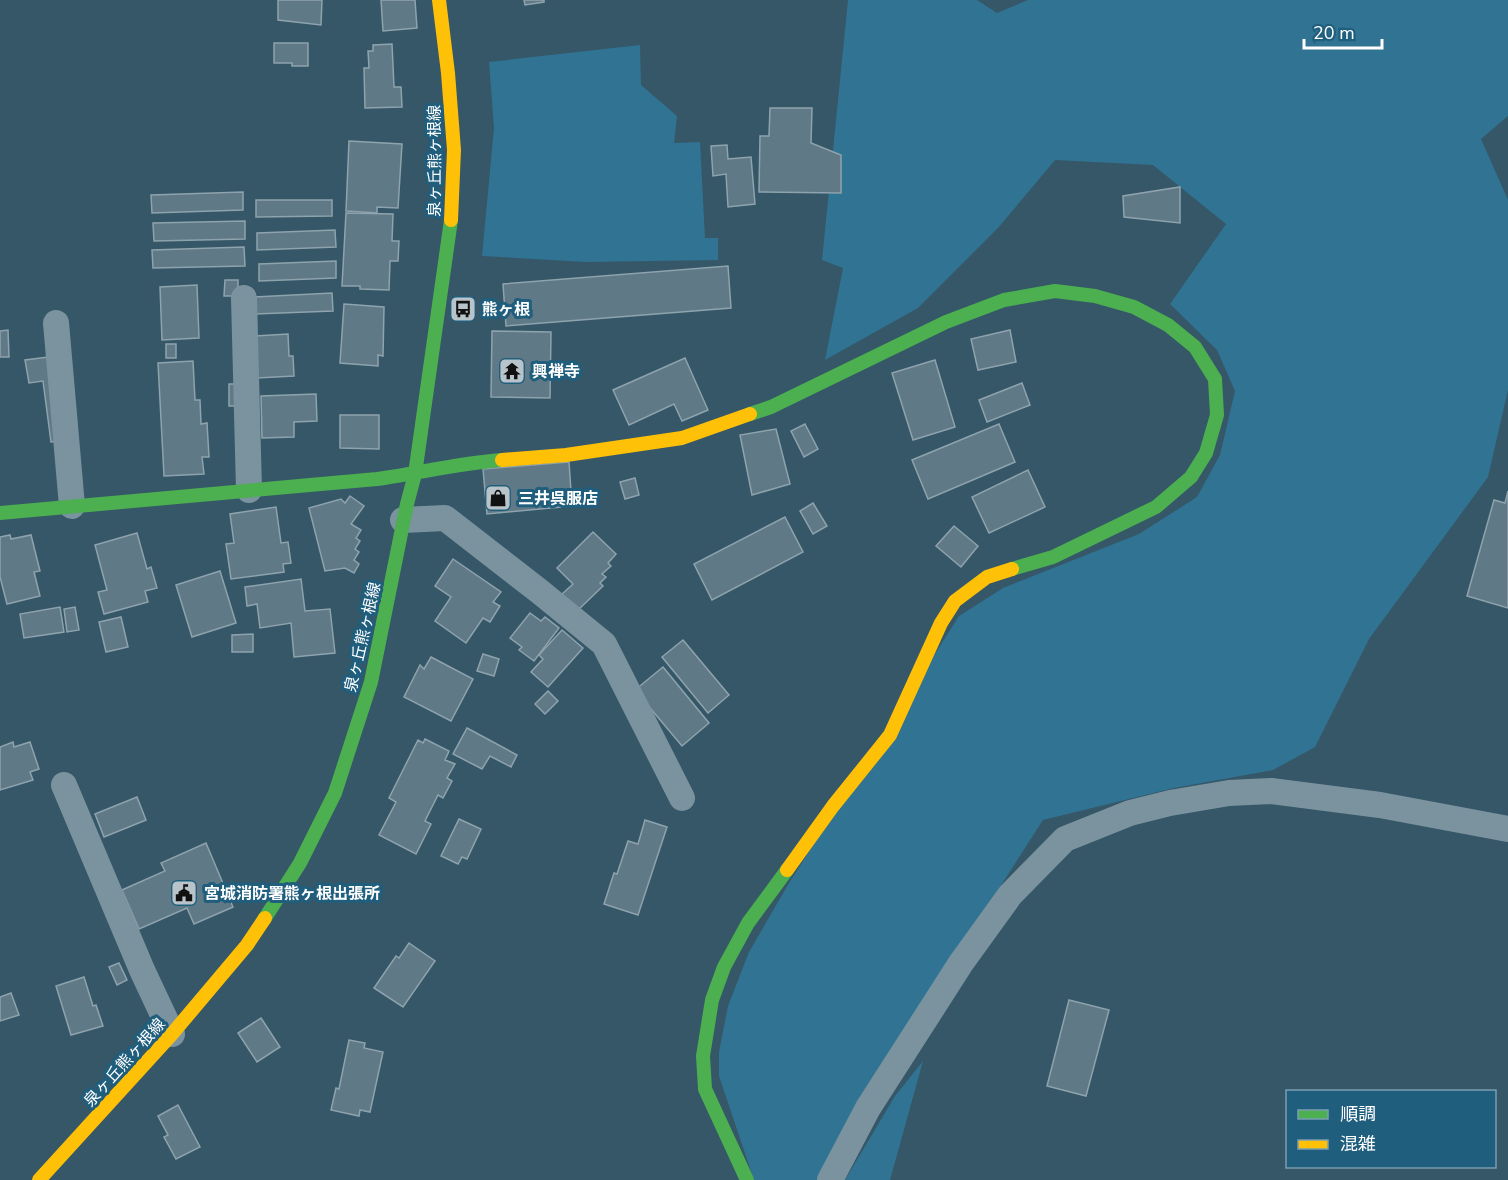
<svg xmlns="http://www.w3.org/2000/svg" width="1508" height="1180" font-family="'Nunito Sans','Noto Sans JP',sans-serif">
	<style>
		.green { fill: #317392 }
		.building { fill: #607986; stroke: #8ea3ad; stroke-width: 1.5 }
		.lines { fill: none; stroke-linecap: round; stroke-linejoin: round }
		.street { stroke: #7b939f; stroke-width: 26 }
		.fast { stroke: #4caf50; stroke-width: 14 }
		.slow { stroke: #ffc107; stroke-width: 14 }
		.labels { text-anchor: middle; stroke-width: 6; stroke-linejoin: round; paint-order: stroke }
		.street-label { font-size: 16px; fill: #fff; stroke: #205e7d }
		.poi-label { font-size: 16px; font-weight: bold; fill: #fff; stroke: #205e7d; text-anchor: start }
	</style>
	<rect width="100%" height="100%" fill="#355768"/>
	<g class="green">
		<polygon points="848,0 977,0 997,13 1028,0 1508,0 1508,116 1481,139 1508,200 1508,390 1488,477 1369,639 1315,747 1273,770 1174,788 1043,820 887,1063 817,1180 754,1180 719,1076 719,1052 728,1006 749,952 789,883 959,616 1003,588 1139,534 1197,497 1220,455 1235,391 1217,350 1170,304 1226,224 1153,165 1055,160 998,228 918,308 825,360 843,268 822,260"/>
		<polygon points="640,45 641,85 677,116 674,143 700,142 705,238 718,238 718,260 586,262 482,256 494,128 489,62"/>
		<polygon points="923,1061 890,1180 845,1180 895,1096"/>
	</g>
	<g class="building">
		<polygon points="278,0 322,0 321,25 278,20"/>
		<polygon points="381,0 415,0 417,28 383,31"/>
		<polygon points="524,0 544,0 544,2 525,5"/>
		<polygon points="274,43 308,43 308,66 292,66 292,63 274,63"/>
		<polygon points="392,44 394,87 401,87 402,107 365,108 364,68 369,68 368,51 373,51 373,45"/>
		<polygon points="770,108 812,108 811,143 841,155 841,193 759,192 760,136 769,136"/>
		<polygon points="349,141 402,144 398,208 377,207 377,213 346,211"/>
		<polygon points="727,145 728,159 751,157 755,204 728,207 726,174 713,176 711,146"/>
		<polygon points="1180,187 1180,223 1124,217 1123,196"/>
		<polygon points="243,192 243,210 152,213 151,195"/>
		<polygon points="256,200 332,200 332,216 256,217"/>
		<polygon points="346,213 393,214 392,241 399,241 398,261 390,261 389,290 360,289 360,286 342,286"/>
		<polygon points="245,221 245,239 154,241 153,223"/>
		<polygon points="335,230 336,247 257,250 257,233"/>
		<polygon points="244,247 245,266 153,268 152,250"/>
		<polygon points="336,261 336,278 259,281 259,264"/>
		<polygon points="728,266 731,308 506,326 503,284"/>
		<polygon points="225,280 238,280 238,296 224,296"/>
		<polygon points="197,285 199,338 162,340 160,287"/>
		<polygon points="332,293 333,311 255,314 254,297"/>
		<polygon points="344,304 384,307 383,356 378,355 378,366 340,363"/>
		<polygon points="8,330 9,357 0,357 0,331"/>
		<polygon points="1010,330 1016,362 978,370 971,339"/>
		<polygon points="492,331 551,332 550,398 491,397"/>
		<polygon points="288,334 289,356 293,356 294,376 257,378 255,336"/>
		<rect x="166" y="344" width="10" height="14"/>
		<polygon points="48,357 59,441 51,442 43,381 29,383 25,360"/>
		<polygon points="685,358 708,410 682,421 674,404 629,425 613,390"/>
		<polygon points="935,360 955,427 913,440 892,373"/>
		<polygon points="193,361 195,400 200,400 201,424 207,423 209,457 202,457 204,474 164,476 158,363"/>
		<polygon points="1022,383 1030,405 987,422 979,400"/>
		<rect x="229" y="384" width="11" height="22"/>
		<polygon points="316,394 317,421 294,422 294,437 262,438 261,396"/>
		<polygon points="340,415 379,415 379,449 340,448"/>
		<polygon points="805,424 818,449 804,457 791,431"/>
		<polygon points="999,424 1015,462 928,499 912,460"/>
		<polygon points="776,429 790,484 752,495 740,435"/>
		<polygon points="569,462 572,506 487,514 483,469"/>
		<polygon points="1028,470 1045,507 989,533 972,497"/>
		<polygon points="635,478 639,495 625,499 620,482"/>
		<polygon points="1508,491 1508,608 1467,596 1494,500 1505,503"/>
		<polygon points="350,496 364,506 351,524 361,530 356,538 360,541 355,549 359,552 354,560 359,564 354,573 345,568 325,571 309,508 341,499 345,503"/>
		<polygon points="813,503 827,526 813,534 800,511"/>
		<polygon points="276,507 281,543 288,542 291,563 283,564 284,572 231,579 226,544 234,543 230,514"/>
		<polygon points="785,517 803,552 712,600 694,564"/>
		<polygon points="954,526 978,546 961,567 936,546"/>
		<polygon points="593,532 616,554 608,563 611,566 602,574 606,577 600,583 603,586 577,611 561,595 573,584 557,568"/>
		<polygon points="137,533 147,569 151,567 157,588 145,591 148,602 104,614 98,592 107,590 95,545"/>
		<polygon points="10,535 11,539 31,535 40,571 34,572 40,596 7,604 0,577 0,537"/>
		<polygon points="453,559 501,592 493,602 500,606 490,622 483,618 466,643 435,621 451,597 435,586"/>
		<polygon points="220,571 236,623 192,637 176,585"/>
		<polygon points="301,579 305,611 330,609 335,653 294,657 291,623 260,628 257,604 247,606 245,587"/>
		<polygon points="60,607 64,632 24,638 20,614"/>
		<polygon points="75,607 79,630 67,632 64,609"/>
		<polygon points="530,613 541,621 545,617 559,628 534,661 519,650 522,647 510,638"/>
		<polygon points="121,617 128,647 106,652 99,622"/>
		<polygon points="562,630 583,648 548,687 531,672 543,659 539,655"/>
		<polygon points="253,634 253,652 232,652 232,635"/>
		<polygon points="683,640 729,695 708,713 662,657"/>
		<polygon points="483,654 499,659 494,676 477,671"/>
		<polygon points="431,657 473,679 451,721 404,697 420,665 424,669"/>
		<polygon points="663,667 709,723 682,746 635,690"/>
		<polygon points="548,691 558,701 545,714 535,704"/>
		<polygon points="467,728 517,755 511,767 490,756 482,769 453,754"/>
		<polygon points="425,739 449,751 445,760 455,764 447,778 452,781 443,798 438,795 425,821 431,824 416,854 379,835 396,802 389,798 418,740 423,743"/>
		<polygon points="13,742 14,747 30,742 39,769 30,772 33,780 0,790 0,747"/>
		<polygon points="137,797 146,820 104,837 95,814"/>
		<polygon points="459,819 481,829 467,859 462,857 458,864 441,856"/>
		<polygon points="645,820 667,827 638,915 604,904 614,873 617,874 628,841 638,844"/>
		<polygon points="206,843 233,907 194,924 187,908 139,929 122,890 165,871 161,863"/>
		<polygon points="409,943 435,961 403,1007 374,988 396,956 399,958"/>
		<polygon points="119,963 127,980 117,985 109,967"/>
		<polygon points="84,977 93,1006 96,1005 103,1026 71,1035 56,986"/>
		<polygon points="11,993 19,1015 0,1021 0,997"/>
		<polygon points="1069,1000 1109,1010 1086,1096 1047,1086"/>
		<polygon points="261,1018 280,1047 257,1062 238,1033"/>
		<polygon points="349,1040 365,1043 364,1048 383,1052 370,1112 360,1110 359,1116 331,1110 336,1088 339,1089"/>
		<polygon points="178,1105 200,1147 176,1159 164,1137 168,1135 158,1116"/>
	</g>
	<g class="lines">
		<g class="street">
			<polyline points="244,298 249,490"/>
			<polyline points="56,323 72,506"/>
			<polyline points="403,520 445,518 539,591 604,644 682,798"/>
			<polyline points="64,785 142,970 172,1034"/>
			<polyline points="830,1180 868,1108 961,963 1010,895 1065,839 1130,813 1170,803 1229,793 1271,791 1380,805 1508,829"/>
		</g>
		<g class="fast">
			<polyline points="750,414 771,407 946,322 1004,300 1055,291 1095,296 1134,307 1168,325 1195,347 1215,379 1217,415 1206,453 1191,477 1156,507 1053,557 1012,569"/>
			<path d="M0,513L377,479C419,473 460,463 502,460"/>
			<polyline points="265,918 300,863 335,793 371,682 407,504 415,474 451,220"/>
			<polyline points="747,1180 705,1089 703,1056 712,1000 724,967 748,923 787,870"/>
		</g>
		<g class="slow">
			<polyline points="439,0 448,73 454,150 451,220"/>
			<polyline points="502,460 566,455 682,438 750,414"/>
			<polyline points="787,870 833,806 890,735 941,623 955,601 987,577 1012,569"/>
			<polyline points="39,1180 172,1034 247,945 265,918"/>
		</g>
	</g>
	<defs>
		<symbol id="bus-square" viewBox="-11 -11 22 22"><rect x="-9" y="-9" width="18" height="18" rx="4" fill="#b8c4ca" stroke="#205e7d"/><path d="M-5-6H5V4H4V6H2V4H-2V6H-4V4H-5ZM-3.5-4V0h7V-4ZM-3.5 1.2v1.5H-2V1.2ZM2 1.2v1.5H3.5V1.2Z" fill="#111"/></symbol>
		<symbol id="temple-square" viewBox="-11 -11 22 22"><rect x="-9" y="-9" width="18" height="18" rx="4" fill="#b8c4ca" stroke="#205e7d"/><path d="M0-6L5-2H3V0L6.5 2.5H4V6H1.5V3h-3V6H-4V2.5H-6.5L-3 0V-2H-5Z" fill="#111"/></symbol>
		<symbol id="shop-square" viewBox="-11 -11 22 22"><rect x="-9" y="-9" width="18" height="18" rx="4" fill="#b8c4ca" stroke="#205e7d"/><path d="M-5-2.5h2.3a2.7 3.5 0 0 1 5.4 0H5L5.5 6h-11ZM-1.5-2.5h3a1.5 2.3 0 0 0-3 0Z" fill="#111"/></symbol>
		<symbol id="civic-square" viewBox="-11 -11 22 22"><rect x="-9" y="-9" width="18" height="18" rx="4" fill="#b8c4ca" stroke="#205e7d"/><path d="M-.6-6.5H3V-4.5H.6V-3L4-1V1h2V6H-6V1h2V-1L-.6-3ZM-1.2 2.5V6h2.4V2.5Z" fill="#111"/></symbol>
	</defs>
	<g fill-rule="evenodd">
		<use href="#bus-square" x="448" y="294" width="30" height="30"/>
		<use href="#temple-square" x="497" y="356" width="30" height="30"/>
		<use href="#shop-square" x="483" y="483" width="30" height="30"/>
		<use href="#civic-square" x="169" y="878" width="30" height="30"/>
	</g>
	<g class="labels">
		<g class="street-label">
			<text transform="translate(434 161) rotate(-90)" y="6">泉ヶ丘熊ヶ根線</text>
			<text transform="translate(362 637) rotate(-77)" y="6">泉ヶ丘熊ヶ根線</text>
			<text transform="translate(124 1062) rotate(-48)" y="6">泉ヶ丘熊ヶ根線</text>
		</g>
		<g class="poi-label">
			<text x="482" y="315">熊ヶ根</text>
			<text x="532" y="377">興禅寺</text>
			<text x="518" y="504">三井呉服店</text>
			<text x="204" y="899">宮城消防署熊ヶ根出張所</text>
		</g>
	</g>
	<rect x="1286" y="1090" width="210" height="78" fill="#205e7d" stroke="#799eb1" stroke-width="1.5"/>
	<rect x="1298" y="1110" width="30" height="9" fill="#4caf50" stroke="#799eb1" stroke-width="1.5"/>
	<text x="1340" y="1120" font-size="18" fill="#ffffff">順調</text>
	<rect x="1298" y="1140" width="30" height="9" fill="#ffc107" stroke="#799eb1" stroke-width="1.5"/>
	<text x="1340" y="1150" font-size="18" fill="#ffffff">混雑</text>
	<path d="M1304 39v9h78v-9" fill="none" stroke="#ffffff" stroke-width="3"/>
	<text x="1313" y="39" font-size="18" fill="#ffffff" stroke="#205e7d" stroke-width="4.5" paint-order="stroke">20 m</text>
</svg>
